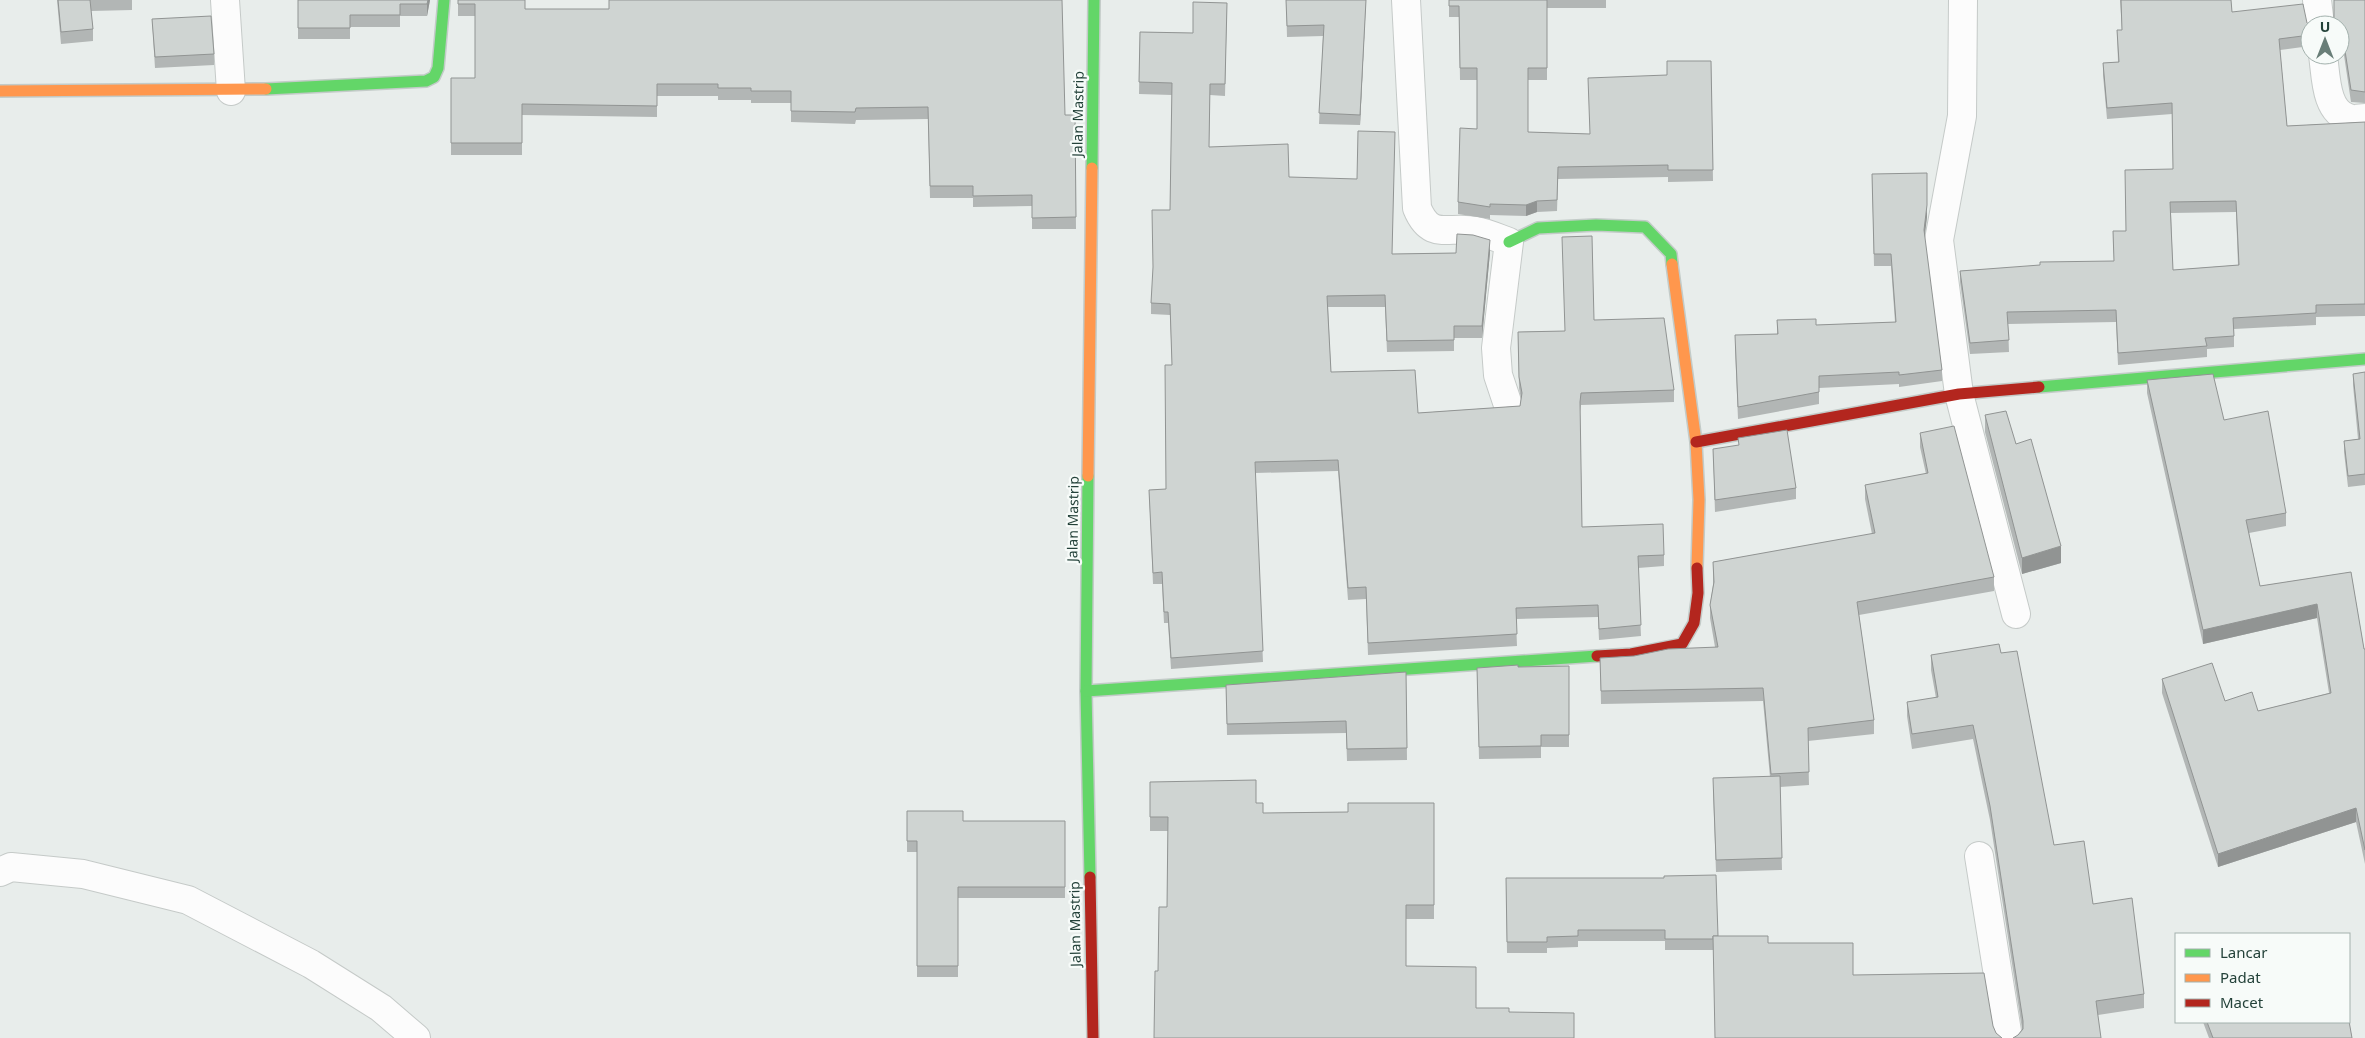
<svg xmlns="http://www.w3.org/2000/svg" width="2365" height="1038" font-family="'Noto Sans',sans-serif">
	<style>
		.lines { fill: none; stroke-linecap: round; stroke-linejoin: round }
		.street-casing { stroke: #c5cac8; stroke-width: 30 }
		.fast-casing { stroke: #c3cbc8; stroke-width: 14 }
		.slow-casing { stroke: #c3cbc8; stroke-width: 14 }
		.jam-casing { stroke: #c3cbc8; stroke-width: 14 }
		.street { stroke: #fcfcfc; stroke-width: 28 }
		.fast { stroke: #63d668; stroke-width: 11 }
		.slow { stroke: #ff974d; stroke-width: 11 }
		.jam { stroke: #b3261e; stroke-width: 11 }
		.wall { fill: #b2b6b5; fill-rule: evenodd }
		.shaded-wall { fill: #919493 }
		.building { fill: #cfd4d2; stroke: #919493; fill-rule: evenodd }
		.labels { text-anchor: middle; stroke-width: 4.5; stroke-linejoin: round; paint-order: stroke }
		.street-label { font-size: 14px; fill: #24423a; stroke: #f7fbf9 }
	</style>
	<rect width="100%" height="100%" fill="#e8edeb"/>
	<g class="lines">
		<defs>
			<g id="street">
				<polyline points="225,0 231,91"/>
				<path d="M1406,0L1417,208C1431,242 1449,225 1476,231C1487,233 1498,238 1509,242L1496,348L1498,375L1507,402"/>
				<polyline points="1963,0 1962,116 1939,240 1959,394 2016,614"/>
				<polyline points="2317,0 2320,25"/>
				<path d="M2323,55C2326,75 2325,112 2349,118C2353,120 2361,118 2365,118"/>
				<polyline points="1979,856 2008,1038"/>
				<polyline points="0,872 11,867 83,874 188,900 311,964 381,1008 416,1038"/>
			</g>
			<g id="fast">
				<polyline points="266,89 426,81 434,77 438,68 444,0"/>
				<polyline points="1092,168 1094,0"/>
				<polyline points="1509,242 1538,228 1596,225 1645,227 1671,254 1672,264"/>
				<polyline points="2039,387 2365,359"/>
				<polyline points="1088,476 1086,691 1090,877"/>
				<polyline points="1086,691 1597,656"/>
			</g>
			<g id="slow">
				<polyline points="0,91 266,89"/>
				<polyline points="1672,264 1696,442 1699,500 1697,568"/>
				<polyline points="1088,476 1092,168"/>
			</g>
			<g id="jam">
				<polyline points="1696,442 1959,394 2039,387"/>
				<polyline points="1597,656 1631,654 1682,644 1694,623 1698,593 1697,568"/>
				<polyline points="1090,877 1093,1038"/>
			</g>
		</defs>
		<use href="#street" class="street-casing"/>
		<use href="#fast" class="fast-casing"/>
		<use href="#slow" class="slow-casing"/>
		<use href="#jam" class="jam-casing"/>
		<use href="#street" class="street"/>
		<use href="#fast" class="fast"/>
		<use href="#slow" class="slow"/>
		<use href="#jam" class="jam"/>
	</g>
	<g class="wall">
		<polygon points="57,0 132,0 132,10 91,11 93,29 93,41 61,44"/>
		<polygon points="298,0 430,0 427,16 400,16 400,27 350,27 350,39 298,39"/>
		<polygon points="458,0 525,9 609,9 1065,115 1075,115 1076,229 1032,229 1032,206 973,207 973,198 930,198 928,119 856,120 855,124 791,122 791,103 751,103 751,100 718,100 718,96 657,96 657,117 522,115 522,155 451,155 451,78 475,78 475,16 458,16"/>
		<polygon points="1286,0 1366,0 1360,125 1319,124 1323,36 1287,37"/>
		<polygon points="1449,0 1606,0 1606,8 1547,8 1547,80 1528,80 1528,132 1590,134 1667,75 1711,61 1713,181 1668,182 1668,177 1558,179 1557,211 1537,212 1526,216 1490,215 1490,219 1458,214 1458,202 1477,129 1477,80 1460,80 1459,17 1449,17"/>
		<path d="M2120,0H2231L2232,12L2307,23L2310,25V46L2280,50L2287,126L2365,122V316L2316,317V325L2234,329V347L2207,349V357L2118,365L2116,322L2008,324L2009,352L1970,354L1960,282V271L2114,261L2113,231H2126L2173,169L2172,114L2107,119L2103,75V63L2118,62L2117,30H2122ZM2236,212L2238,265L2173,270L2171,213Z"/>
		<polygon points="2365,0 2365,103 2351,102 2342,42 2340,43 2340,25"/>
		<polygon points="1227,3 1225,96 1210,95 1209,147 1289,177 1392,254 1456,253 1490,252 1482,338 1454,338 1454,351 1387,352 1385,307 1328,307 1331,372 1418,413 1520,406 1521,399 1519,388 1518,332 1565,331 1594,320 1674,390 1674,402 1581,405 1580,412 1582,527 1664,555 1664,566 1638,568 1641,636 1599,640 1598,617 1516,619 1517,646 1368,655 1366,599 1348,600 1338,471 1255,473 1263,662 1171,669 1168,623 1164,623 1162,584 1153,584 1149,490 1166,489 1172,365 1170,315 1151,314 1151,303 1170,210 1172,95 1139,94 1140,32 1193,33"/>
		<polygon points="152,19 214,54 214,65 155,68"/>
		<polygon points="1872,174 1927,217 1924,237 1942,370 1942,381 1899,387 1899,384 1819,388 1819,404 1738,419 1735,347 1777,334 1777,320 1816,325 1895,322 1891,266 1874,266"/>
		<polygon points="2365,372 2365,485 2348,487 2344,452 2344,441 2358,439 2353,385 2353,374"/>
		<polygon points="2147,380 2224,420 2286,513 2286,526 2249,533 2260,586 2351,572 2364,649 2365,649 2365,864 2356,822 2218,867 2162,693 2162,679 2225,701 2258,711 2329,693 2317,618 2203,644 2147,393"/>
		<polygon points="1985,415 2016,444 2061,563 2022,574 1985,432"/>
		<polygon points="1920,433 1994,577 1994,591 1859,615 1874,720 1874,734 1808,741 1809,785 1780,787 1782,870 1716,872 1713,790 1770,777 1763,701 1601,704 1600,658 1634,656 1715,647 1710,618 1710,605 1713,585 1713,562 1872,534 1865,499 1865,485 1926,474 1920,447"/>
		<polygon points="1713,449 1796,488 1796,499 1715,512"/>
		<polygon points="2001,653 2054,845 2093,904 2144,994 2144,1008 2098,1015 2018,1035 2022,1029 1990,820 1973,739 1912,749 1907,716 1907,702 1936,698 1931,670 1931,655"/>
		<polygon points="1569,666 1569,747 1541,747 1541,758 1479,759 1477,668"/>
		<polygon points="1406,672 1407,760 1347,761 1346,733 1227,735 1226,685"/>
		<polygon points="1150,782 1256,803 1263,813 1348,812 1434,803 1434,919 1406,919 1406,966 1476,1008 1509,1012 1574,1038 1158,971 1167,907 1168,831 1150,831"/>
		<polygon points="907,811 963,821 1065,821 1065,898 958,898 958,977 917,977 917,852 907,852"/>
		<polygon points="1506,878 1718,936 1768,943 1853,975 1993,1026 1713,950 1665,950 1665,941 1578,941 1578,947 1547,948 1547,953 1507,953"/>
		<polygon points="2203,1022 2349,1022 2352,1038 2209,1038"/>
	</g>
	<g class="shaded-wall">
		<polygon points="428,0 430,0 427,16 427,4"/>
		<polygon points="1366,0 1360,125 1360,115"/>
		<polygon points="1537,201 1537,212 1526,216 1526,205"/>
		<polygon points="1927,205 1927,217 1924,242 1924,230"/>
		<polygon points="1490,240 1490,252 1482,338 1482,326"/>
		<polygon points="2061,546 2061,563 2022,574 2022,558"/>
		<polygon points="2317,604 2317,618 2203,644 2203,630"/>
		<polygon points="2356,808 2356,822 2218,867 2218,854"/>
	</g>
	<g class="building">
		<polygon points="58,0 90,0 93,29 61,32"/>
		<polygon points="298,0 428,0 427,4 400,4 400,15 350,15 350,28 298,28"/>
		<polygon points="458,0 525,0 525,9 609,9 609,0 1062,0 1065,115 1075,115 1076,217 1032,218 1032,195 973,196 973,186 930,186 928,107 856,108 855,112 791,111 791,91 751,91 751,88 718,88 718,84 657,84 657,106 522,104 522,143 451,143 451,78 475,78 475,4 458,4"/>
		<polygon points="1286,0 1366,0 1360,115 1319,113 1324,25 1287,26"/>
		<polygon points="1449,0 1547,0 1547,68 1528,68 1528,132 1590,134 1588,78 1667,75 1667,61 1711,61 1713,170 1668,170 1668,165 1558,167 1557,200 1537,201 1526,205 1490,204 1490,207 1458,202 1460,128 1477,129 1477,68 1460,68 1459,6 1449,6"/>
		<path d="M2121,0H2231L2232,12L2303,4L2307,23L2310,25V35L2279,39L2287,126L2365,122V304L2316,305V313L2233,318L2234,336L2205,338L2207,346L2118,353L2116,310L2007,312L2009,340L1970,343L1960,271L2040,265V262L2114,261L2113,231H2126L2125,170L2173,169L2172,103L2107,108L2103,63L2119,62L2117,30H2122ZM2236,201L2239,265L2173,270L2170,202Z"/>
		<polygon points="2334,0 2365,0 2365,92 2351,90 2342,31 2340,31 2340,25 2328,25 2334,20"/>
		<polygon points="1193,2 1227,3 1225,84 1210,84 1209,147 1288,144 1289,177 1357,179 1358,131 1395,132 1392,254 1456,253 1457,234 1473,235 1490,240 1482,326 1454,326 1454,340 1387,341 1385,295 1327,296 1331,372 1415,370 1418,413 1520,406 1522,393 1519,377 1518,332 1565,331 1562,237 1592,236 1594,320 1664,318 1674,390 1581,393 1580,402 1582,527 1663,524 1664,555 1638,556 1641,625 1599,629 1598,605 1516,608 1517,634 1368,643 1366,587 1348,588 1338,460 1255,462 1263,651 1171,658 1168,612 1164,612 1162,572 1153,573 1149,490 1166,489 1165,365 1172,365 1170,304 1151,303 1153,267 1152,210 1170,210 1172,83 1139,82 1140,32 1193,33"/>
		<polygon points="211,16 214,54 155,57 152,19"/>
		<polygon points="1927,173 1927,205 1924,230 1942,370 1899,375 1899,372 1819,376 1819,392 1738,407 1735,335 1778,334 1777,320 1816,319 1816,325 1896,322 1891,254 1874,254 1872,174"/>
		<polygon points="2365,372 2365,474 2348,476 2344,441 2360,439 2353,374"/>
		<polygon points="2213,374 2224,420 2268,411 2286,513 2246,520 2260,586 2351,572 2364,649 2365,649 2365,850 2356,808 2218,854 2162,679 2212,663 2225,701 2252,692 2258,711 2331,693 2317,604 2203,630 2147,380"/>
		<polygon points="2006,411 2016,444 2031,439 2061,546 2022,558 1985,415"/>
		<polygon points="1954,426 1994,577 1857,602 1874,720 1808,728 1809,772 1771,774 1763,688 1601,691 1600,658 1634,656 1668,649 1718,647 1710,605 1714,582 1713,562 1875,533 1865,485 1928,473 1920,433"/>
		<polygon points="1787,430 1796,488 1715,500 1713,449 1739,445 1738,438"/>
		<polygon points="1999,644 2001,653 2017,651 2054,845 2084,841 2093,904 2132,898 2144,994 2096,1001 2101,1038 2013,1038 2018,1035 2023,1029 2023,1021 1990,806 1973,725 1912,734 1907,702 1938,697 1931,655"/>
		<polygon points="1518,665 1518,667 1569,666 1569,735 1541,735 1541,746 1479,747 1477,668"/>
		<polygon points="1406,672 1407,748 1347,749 1346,721 1227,724 1226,685"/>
		<polygon points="1780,776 1782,858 1716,860 1713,778"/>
		<polygon points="1256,780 1256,803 1263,803 1263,813 1348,812 1348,803 1434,803 1434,905 1406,905 1406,966 1476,967 1476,1008 1509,1008 1509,1012 1574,1013 1574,1038 1154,1038 1155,971 1158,971 1159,907 1167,907 1168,817 1150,817 1150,782"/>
		<polygon points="907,811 963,811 963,821 1065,821 1065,887 958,887 958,966 917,966 917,841 907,841"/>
		<polygon points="1716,875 1718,936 1713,936 1713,939 1665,939 1665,930 1578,930 1578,936 1547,937 1547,942 1507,942 1506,878 1664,878 1664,876"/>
		<polygon points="1713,936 1768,936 1768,943 1853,943 1853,975 1984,973 1993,1026 1996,1033 2002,1038 1715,1038"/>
		<polygon points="2349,1021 2352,1038 2213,1038 2207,1022 2349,1022"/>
	</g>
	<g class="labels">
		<g class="street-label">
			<text transform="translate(1078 114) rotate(-89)" y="5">Jalan Mastrip</text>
			<text transform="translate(1073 519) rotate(-89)" y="5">Jalan Mastrip</text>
			<text transform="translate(1075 924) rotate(-91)" y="5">Jalan Mastrip</text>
		</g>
	</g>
	<rect x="2175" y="933" width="175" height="90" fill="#f7fbf9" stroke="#a3b1ad"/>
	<rect x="2185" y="949" width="25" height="8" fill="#63d668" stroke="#a3b1ad"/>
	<text x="2220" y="958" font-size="15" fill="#24423a">Lancar</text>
	<rect x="2185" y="974" width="25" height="8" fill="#ff974d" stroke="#a3b1ad"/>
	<text x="2220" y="983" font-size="15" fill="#24423a">Padat</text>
	<rect x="2185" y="999" width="25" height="8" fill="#b3261e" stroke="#a3b1ad"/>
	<text x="2220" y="1008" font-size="15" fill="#24423a">Macet</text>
	<g transform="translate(2325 40)"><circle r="24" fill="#f7fbf9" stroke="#a3b1ad"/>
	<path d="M0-4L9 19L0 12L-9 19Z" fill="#697e78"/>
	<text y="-8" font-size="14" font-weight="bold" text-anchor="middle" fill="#24423a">U</text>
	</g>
</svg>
